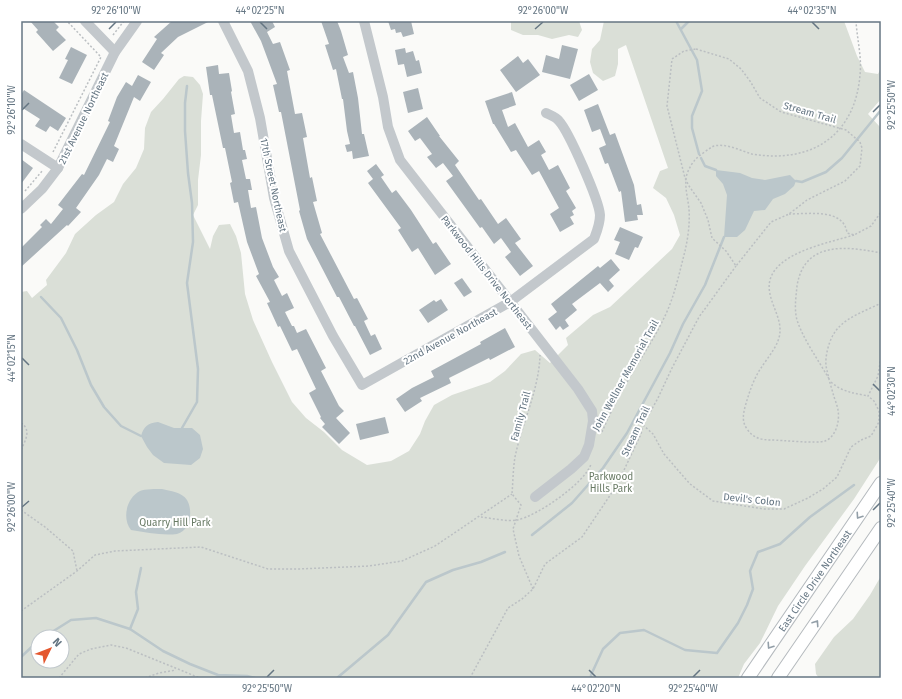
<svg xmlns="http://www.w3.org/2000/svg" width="902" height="699" font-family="'Fira Sans',sans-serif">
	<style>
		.green { fill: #dadfd7; fill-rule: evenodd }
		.water { fill: #bbc7cb }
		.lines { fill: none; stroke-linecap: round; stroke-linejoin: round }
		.stream { stroke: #bbc7cb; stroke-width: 2.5 }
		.building { fill: #aab3b9 }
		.major-casing { stroke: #b5babe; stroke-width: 14 }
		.path { stroke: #bbbfc2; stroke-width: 1.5; stroke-dasharray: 2 2; stroke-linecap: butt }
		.minor { stroke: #c3c8cc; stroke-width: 10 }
		.major { stroke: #fff; stroke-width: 12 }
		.oneway { stroke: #939fa8 }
		.ticks { fill: none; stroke: #657683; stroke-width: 1.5 }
		.labels { text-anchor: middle; stroke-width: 4; stroke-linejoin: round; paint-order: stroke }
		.street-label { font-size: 10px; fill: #657683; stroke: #fff }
		.park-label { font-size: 10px; fill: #687a64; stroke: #fff }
		.neatline { fill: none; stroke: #657683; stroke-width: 1.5 }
		.ticks-label { font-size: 10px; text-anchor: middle; fill: #657683 }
	</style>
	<rect width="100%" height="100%" fill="#fafaf8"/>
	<g class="green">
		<polygon points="511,21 579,21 582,30 578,37 569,35 552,39 538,35 523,35 511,30"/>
		<path d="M604,21H844L857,56L865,72L878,74L881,68V99L868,114L880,127H881V457L854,499L805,566L778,606L760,643L744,664L738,678H21V292L27,291L32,298L47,285L46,280L66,253L75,234L96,215L114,202L123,184L136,168L144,149L145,128L151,112L163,99L179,79L184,76L193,77L200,85L203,94L201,121V155L198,180V205L193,215L210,249L213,236L219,225L230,224L236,236L241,253L245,294L253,320L272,362L292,402L306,418L324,432L342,450L367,465L391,461L409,451L420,434L425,421L434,405L452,395L490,382L505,371L521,354L535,350L550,363L568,345L566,338L593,315L610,307L672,249L680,235L674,215L666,198L653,188L660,171L668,168L626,45L618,49V64L615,76L603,81L593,73L590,62L592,49L600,40ZM38,637H62V661H38Z"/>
		<polygon points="881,576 881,678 819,678 816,674 815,664 834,637 853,619 870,595"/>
	</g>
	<g class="water">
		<polygon points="716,170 740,173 752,178 765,180 790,175 796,181 794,186 785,194 773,199 765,210 754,211 745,230 737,237 724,237 727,195 723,184 716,176"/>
		<path d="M158,422L174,428H192L200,435L203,449L200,458L191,465L164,463L153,455L147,447L141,436C144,426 148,423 158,422Z"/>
		<path d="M162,489C170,491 182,492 187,500C193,510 191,531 177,534C162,536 146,532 131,530C122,519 126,498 140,491C145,489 156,489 162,489Z"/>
	</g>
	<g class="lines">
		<g class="stream">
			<polyline points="676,21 697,60 702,91 692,116 692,128 699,154"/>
			<polyline points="681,29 689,21"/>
			<polyline points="701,158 705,166 716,170"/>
			<polyline points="796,181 802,182 826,172 842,158 881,110"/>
			<polyline points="41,297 61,318 77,350 91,385 104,407 121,426 141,436"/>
			<polyline points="182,428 197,402 198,369 187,283 193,242 192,203 188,173 185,131 185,103 187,86"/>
			<polyline points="532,535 572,503 603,468 627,433 670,353 683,324 705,285 724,237"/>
			<polyline points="130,629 138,609 136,592 141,568"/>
			<polyline points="44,637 71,620 96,618 130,629 163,651 190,664 218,675 247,676 255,678"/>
			<polyline points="21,657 38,641"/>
			<polyline points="337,678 388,635 426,582 453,570 481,562 505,552"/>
			<polyline points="591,678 591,675 603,649 620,633 644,630 685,650 717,653 738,623 747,605 753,589 750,571 758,552 780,544 810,517 854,485"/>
		</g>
	</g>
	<g class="building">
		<polygon points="30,21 53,21 59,27 56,30 66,40 53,51 36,32 38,30"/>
		<polygon points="172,21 210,21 178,37 161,53 164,55 154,70 142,62 157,39 154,37"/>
		<polygon points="250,21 272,21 275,27 267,32 273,44 280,42 290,70 287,71 295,114 302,113 307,137 303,138 310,178 312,177 317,201 313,202 322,233 320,234 354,299 357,298 368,319 364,321 371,336 375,334 382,349 370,355 355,326 354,326 339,297 337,297 307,239 299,211 300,210 281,112 279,112 273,85 277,84 261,41"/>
		<polygon points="321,21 337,21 341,31 348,55 343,57 349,73 353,72 358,98 362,134 364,134 369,156 353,159 352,151 347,152 345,145 350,144 347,131 343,99 342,99 336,69 333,70 325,45 329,44"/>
		<polygon points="388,21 411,21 414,34 403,37 401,32 396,33 395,29 391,30"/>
		<polygon points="562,45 578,49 570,79 542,72 546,55 559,59"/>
		<polygon points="71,47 87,55 72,84 59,78 68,60 65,59"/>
		<polygon points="405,48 406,53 413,51 416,61 419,60 422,73 407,77 404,64 398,65 395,50"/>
		<polygon points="518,56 523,63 528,59 540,75 516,92 500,70"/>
		<polygon points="218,65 219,74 229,73 232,91 231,92 235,114 231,115 234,133 240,132 243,150 245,150 247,159 242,160 246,179 250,179 252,190 248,190 251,208 256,207 262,238 273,267 279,277 274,280 282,296 287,293 294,308 285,312 292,326 294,326 297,333 306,329 326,368 321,371 339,406 344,411 336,418 350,433 339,444 322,427 325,424 320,418 321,417 309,393 316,389 297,349 292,351 280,326 278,327 267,303 270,302 256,276 259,274 247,242 238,202 234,203 230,183 232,182 225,148 223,148 212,95 210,95 206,67"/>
		<polygon points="589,74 598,90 579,101 570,85"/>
		<polygon points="138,75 151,82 140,101 134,97 114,146 119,149 113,162 107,159 99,175 76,208 81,212 68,226 67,225 21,267 21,248 42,227 40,225 46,219 51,224 63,209 58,205 82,174 84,175 110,122 108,121 117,97 126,82 132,86"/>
		<polygon points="418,88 423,109 408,113 403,92"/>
		<polygon points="24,90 66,118 58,131 50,126 46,132 35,126 40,119 21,107 21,95"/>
		<polygon points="512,92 516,105 502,110 508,127 515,123 528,147 539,140 546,152 541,155 549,170 558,165 570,188 566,191 576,208 572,211 574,215 570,217 574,224 560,232 550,214 559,208 539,171 532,175 516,150 511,152 494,124 493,124 485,101"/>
		<polygon points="598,104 610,135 615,133 634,185 637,205 641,204 643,215 637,215 638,220 625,222 621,191 619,192 608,163 605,164 599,148 606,145 600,129 592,132 584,110"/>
		<polygon points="427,117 440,136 439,136 459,161 455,165 479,200 481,199 498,224 506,218 521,239 515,243 533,266 520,276 505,257 511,252 501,238 494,244 482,227 480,228 446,181 453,176 443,163 436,168 427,157 432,154 420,138 415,141 408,131"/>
		<polygon points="21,159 33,168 21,184"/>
		<polygon points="376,164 384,175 381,177 392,193 396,190 411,210 433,244 436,242 451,264 435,275 418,248 412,252 398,230 401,228 368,183 373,179 367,171"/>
		<polygon points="620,227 643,237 638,248 635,247 629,260 615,254 620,242 614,240"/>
		<polygon points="611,259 620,270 609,280 614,286 608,292 600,283 572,304 577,310 565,320 569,326 563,330 560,326 556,330 548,319 557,312 551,304 598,266 600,268"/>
		<polygon points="462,278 472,292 464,297 454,283"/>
		<polygon points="441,299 448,310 428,323 419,310 434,300 436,302"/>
		<polygon points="505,328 515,347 490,360 489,358 449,378 451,383 420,398 422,401 405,412 396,399 412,388 434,377 431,371 481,344 480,342"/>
		<polygon points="385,417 389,433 360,440 356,424"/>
	</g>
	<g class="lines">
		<defs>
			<g id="major">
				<path id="s1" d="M748,678L881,483"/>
				<polyline points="778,678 881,528"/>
			</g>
		</defs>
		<use href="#major" class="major-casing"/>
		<g class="path">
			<polyline points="113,35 124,21"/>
			<polygon points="696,49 729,59 741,69 750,81 760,98 781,112 846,130 860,142 862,148 860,166 845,181 807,200 789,214 771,222 736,266 726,251 712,238 708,220 701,203 689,186 685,178 667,106 672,59 684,51"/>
			<polyline points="53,152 101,57 67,21"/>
			<polyline points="25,191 43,170"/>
			<path d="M789,214C808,214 844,208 847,233L854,235L871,226L881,212"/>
			<path d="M854,235C831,242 790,250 775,270C759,291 781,311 780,331C780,344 768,357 761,368C753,380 749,393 745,407C743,415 742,422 747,429C753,438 761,440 771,440C781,440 818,444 825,441C836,437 840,421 838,410C837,404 834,398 833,393C830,384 828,375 826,366C825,356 829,340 835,332C845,317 866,311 881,303"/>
			<path d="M829,379C818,359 804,341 797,320C794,309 796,297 797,286C804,241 846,246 881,253"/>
			<path d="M831,382C842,392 854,393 868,396"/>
			<path d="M21,423C32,430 25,441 21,450"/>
			<polyline points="643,425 653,434 664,454 690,484 713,501 764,509 784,509 808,498 823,489 837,477 851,447 861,440 871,436 879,422 879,411 874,401 868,396 878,376 881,357"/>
			<path d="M602,432C613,406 627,381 642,357C649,345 657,333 663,320C674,299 679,274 685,251C688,238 690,223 689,209C688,199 685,189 686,179C686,174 691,164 695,160C697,157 711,147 714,146C727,143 741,151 752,154C811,164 855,136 860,75C862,57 857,39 856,21"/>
			<polyline points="21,510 45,527 73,551 77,571"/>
			<path d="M481,517C491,518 507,522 517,520C537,516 585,483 591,464"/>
			<path d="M533,589L519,556L513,529L521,505L512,494C513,482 513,469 515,457C522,423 539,390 540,355"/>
			<polyline points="21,611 77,571 95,555 115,551 201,547 268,569 299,569 369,566 402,561 435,546 512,494"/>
			<polyline points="59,678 79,654 91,649 111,645 126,648 200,678"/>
			<polyline points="145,678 159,673 176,670"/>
			<polyline points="470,678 508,608 522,599 533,589 545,564 582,537 617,485 641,434 643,425 658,398 672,368 699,317 736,266"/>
		</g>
		<g class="minor">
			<polyline points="85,21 115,52"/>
			<path d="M223,21L248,71L260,118L274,198L289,251L333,336L362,385L510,302L594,239C597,231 600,224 600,215C599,200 569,132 559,121C556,117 550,115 546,113"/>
			<polyline points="364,21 383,97 388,127 400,160 578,389 592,411 593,421 589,445 584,457 571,469 535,497"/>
			<polyline points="21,144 58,168"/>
			<polyline points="21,209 42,189 58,168 115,52 137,21"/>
		</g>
		<use href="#major" class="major"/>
	</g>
	<defs><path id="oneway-chevron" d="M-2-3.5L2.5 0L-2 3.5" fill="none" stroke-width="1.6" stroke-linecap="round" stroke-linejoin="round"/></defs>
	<g class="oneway">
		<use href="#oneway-chevron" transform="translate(859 516) rotate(124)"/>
		<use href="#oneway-chevron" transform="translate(816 623) rotate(-56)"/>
		<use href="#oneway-chevron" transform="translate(770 646) rotate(124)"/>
	</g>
	<path class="ticks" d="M260,22L267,29M812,22L819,29M109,29L116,22M535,29L543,22M22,110L29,103M873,112L880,105M22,358L29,365M873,384L880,391M22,507L29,501M873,510L880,503M589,670L596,677M267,677L274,670M693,677L700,670"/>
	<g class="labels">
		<g class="street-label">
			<text transform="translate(810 112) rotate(16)" y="4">Stream Trail</text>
			<text transform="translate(83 118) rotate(-64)" y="4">21st Avenue Northeast</text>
			<text transform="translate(274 185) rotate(78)" y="4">17th Street Northeast</text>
			<text transform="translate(487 272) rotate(52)" y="4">Parkwood Hills Drive Northeast</text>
			<text transform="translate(450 336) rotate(-29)" y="4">22nd Avenue Northeast</text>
			<text transform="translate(625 375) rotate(-61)" y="4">John Wellner Memorial Trail</text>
			<text transform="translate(520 416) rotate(-75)" y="4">Family Trail</text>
			<text transform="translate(635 431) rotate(-65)" y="4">Stream Trail</text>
			<text transform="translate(752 499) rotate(6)" y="4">Devil's Colon</text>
			<text dy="4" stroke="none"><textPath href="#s1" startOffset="118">East Circle Drive Northeast</textPath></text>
		</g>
		<g class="park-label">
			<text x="611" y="480">Parkwood<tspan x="611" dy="12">Hills Park</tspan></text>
			<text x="175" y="526">Quarry Hill Park</text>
		</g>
	</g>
	<rect width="902" height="699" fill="none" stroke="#ffffff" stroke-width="44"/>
	<g transform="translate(50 649) rotate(47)"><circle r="19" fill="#ffffff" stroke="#c1c8cd"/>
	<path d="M0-3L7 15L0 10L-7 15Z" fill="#e4572e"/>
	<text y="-6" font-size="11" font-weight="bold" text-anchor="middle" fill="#657683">N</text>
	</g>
	<rect x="22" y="22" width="858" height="655" class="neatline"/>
	<g class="ticks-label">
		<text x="116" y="14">92°26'10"W</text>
		<text x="260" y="14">44°02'25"N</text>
		<text x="543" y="14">92°26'00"W</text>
		<text x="812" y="14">44°02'35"N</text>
		<text transform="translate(891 105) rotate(-90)" y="4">92°25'50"W</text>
		<text transform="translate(11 110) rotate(-90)" y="4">92°26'10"W</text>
		<text transform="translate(11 358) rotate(-90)" y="4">44°02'15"N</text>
		<text transform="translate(891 391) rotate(-90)" y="4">44°02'30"N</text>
		<text transform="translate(891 503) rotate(-90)" y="4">92°25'40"W</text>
		<text transform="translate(11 507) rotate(-90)" y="4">92°26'00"W</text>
		<text x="267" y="692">92°25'50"W</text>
		<text x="596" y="692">44°02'20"N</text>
		<text x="693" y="692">92°25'40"W</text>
	</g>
</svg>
